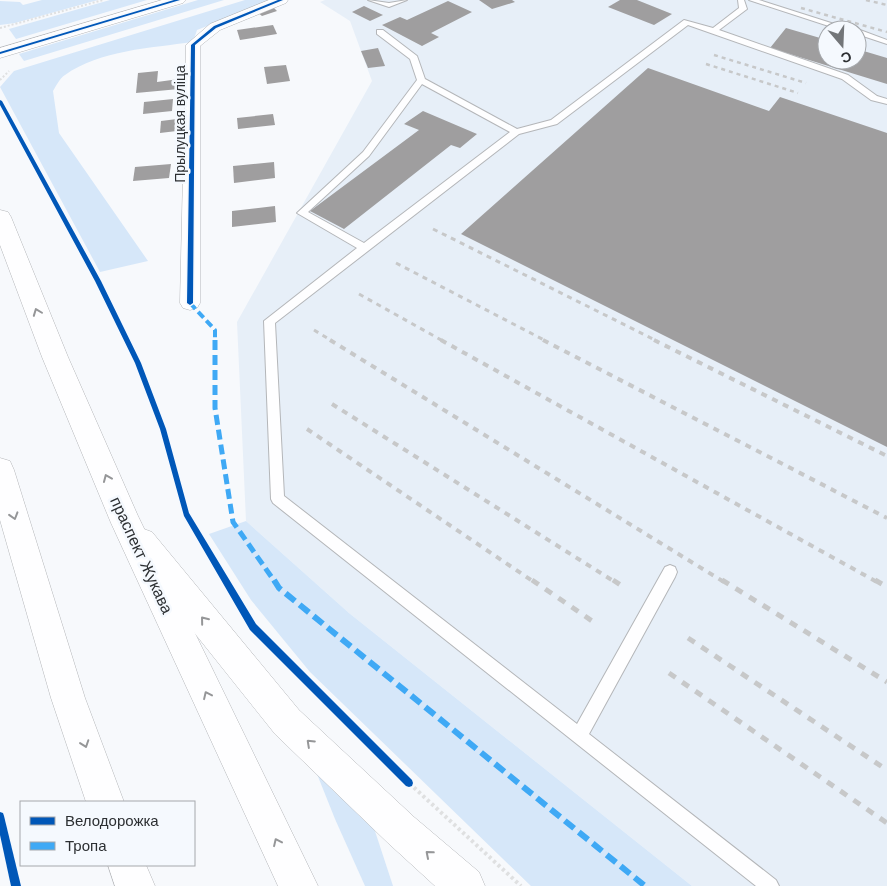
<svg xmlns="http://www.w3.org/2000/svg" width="887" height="886" font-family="'DM Sans',sans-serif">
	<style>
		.built { fill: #e7eff8; fill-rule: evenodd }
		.green { fill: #d6e7f9 }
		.building { fill: #9f9e9f }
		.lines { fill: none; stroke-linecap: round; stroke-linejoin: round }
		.lane-casing { stroke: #b4b6b9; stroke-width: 2 }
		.street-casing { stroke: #b4b6b9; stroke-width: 1 }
		.secondary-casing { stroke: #b4b6b9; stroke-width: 1 }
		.primary-casing { stroke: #b4b6b9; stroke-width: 1 }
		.path-far3 { stroke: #dfe0e1; stroke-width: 2; stroke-dasharray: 2 2; stroke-linecap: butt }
		.path-far2 { stroke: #dfe0e1; stroke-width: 2.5; stroke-dasharray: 2 2; stroke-linecap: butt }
		.path-far1 { stroke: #dfe0e1; stroke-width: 3; stroke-dasharray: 2.5 2.5; stroke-linecap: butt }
		.path { stroke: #dfe0e1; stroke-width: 4; stroke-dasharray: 3 3; stroke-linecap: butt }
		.lane { fill: #fefeff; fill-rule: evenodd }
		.street { fill: #fefeff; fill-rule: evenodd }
		.secondary { fill: #fefeff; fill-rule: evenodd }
		.primary { fill: #fefeff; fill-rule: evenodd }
		.rail-far3 { stroke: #c7c8c9; stroke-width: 2.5; stroke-dasharray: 4 4; stroke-linecap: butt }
		.rail-far2 { stroke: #c7c8c9; stroke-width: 3; stroke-dasharray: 5 5; stroke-linecap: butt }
		.rail-far1 { stroke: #c7c8c9; stroke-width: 4; stroke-dasharray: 6 6; stroke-linecap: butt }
		.rail { stroke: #c7c8c9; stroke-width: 5; stroke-dasharray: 8 8; stroke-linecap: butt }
		.quiet-far2 { stroke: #3fa9f5; stroke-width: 4; stroke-dasharray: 8 4; stroke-linecap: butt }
		.quiet-far1 { stroke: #3fa9f5; stroke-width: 5; stroke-dasharray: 10 5; stroke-linecap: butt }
		.quiet { stroke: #3fa9f5; stroke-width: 6; stroke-dasharray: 12 6; stroke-linecap: butt }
		.cycleway-casing { stroke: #f5f9fe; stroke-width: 3 }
		.cycleway { fill: #0057b8; fill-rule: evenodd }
		.oneway { stroke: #959698 }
		.labels { text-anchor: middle; stroke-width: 5; stroke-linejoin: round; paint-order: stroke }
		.far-street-label { font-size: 14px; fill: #2c2f32; stroke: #f5f9fe }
		.street-label { font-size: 16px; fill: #2c2f32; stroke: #f5f9fe }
	</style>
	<rect width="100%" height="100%" fill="#f7f9fc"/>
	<path class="built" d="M325,0H887V886H692L349,613L246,521L237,322L372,81L350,21L320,2ZM827,30H857V60H827Z"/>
	<g class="green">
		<polygon points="42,0 98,0 15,23 0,25 0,1 20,2 23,5"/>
		<polygon points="110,0 147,0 16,39 9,29"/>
		<polygon points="198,0 224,0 24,61 19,54"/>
		<path d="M245,0H273L197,30L193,42C151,48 100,50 65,75C60,78 56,86 53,91L59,133L148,261L100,272L0,87L14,71Z"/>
		<polygon points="246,521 349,613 692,886 531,886 310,672 251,600 209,534"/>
		<polygon points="315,769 373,825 393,886 365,886 335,819"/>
	</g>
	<g class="building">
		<polygon points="479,0 512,0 515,2 492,9"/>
		<polygon points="620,0 637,0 672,14 654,25 608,7"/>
		<polygon points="448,1 472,12 431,33 439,37 422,46 382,25 400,17 407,20"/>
		<polygon points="364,6 383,15 370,21 352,12"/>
		<polygon points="273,7 277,11 262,16 257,12"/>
		<polygon points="273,25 277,34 240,40 237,30"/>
		<polygon points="786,28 827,40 827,60 857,60 857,49 887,58 887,84 770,48"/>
		<polygon points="378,48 385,66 368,68 361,51"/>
		<polygon points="286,65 290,81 267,84 264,67"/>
		<polygon points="648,68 769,111 780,97 887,133 887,447 461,234"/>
		<polygon points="158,71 157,82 179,79 179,89 136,93 138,73"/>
		<polygon points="173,99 172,111 143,114 144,102"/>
		<polygon points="423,111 477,134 460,148 451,145 344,229 310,211 419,130 404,124"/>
		<polygon points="273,114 275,125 238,129 237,118"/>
		<polygon points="185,118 185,130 160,133 161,121"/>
		<polygon points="274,162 275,178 234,183 233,166"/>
		<polygon points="171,164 169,178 133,181 135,167"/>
		<polygon points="275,206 276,222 232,227 232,211"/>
	</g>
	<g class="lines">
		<defs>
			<g id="lane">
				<polygon points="368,0 389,3 407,0 389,7"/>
				<path d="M738,0H744L747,9L719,30L848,75L877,96L887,99V104L871,100L842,79L688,25L557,124L519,134L275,323L284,496L577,724L665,567L670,565L675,567L677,572L675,577L589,734L776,880L779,886H756L273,503L271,499L264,321L357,248L297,213L363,152L417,80L410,59L377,34V30H383L417,56L425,79L517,129L551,120L684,20L713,28L739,8ZM422,84L510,132L364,243L308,212L369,156Z"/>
				<polygon points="749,0 759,0 853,30 841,30"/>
				<polygon points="856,30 860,30 887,40 887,44 857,34"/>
			</g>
			<polygon id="street" points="269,0 288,0 286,3 220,30 200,46 200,303 197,308 190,310 183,308 180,303 186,45 210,24"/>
			<g id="secondary">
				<polygon points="162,0 186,0 183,3 0,58 0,48"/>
				<polygon points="141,528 152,532 299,710 414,817 479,872 485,886 435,886 388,843 275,734 130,552 126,542 130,532"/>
			</g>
			<g id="primary">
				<polygon points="0,210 8,212 11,217 68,357 138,516 318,886 278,886 111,523 42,357 0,245"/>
				<polygon points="0,458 10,461 14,470 85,698 124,802 86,802 51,698 0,520"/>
				<polygon points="108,865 146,865 155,886 115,886"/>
			</g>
		</defs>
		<use href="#lane" class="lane-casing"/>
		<use href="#street" class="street-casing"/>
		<use href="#secondary" class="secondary-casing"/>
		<use href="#primary" class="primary-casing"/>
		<g class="path-far3">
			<polyline points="0,28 103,0"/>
			<polyline points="0,80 9,71"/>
			<polyline points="0,101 27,151"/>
		</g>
		<polyline class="path-far2" points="26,149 98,281 127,341"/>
		<polyline class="path-far1" points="127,340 163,429 186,514 226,582"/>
		<g class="path">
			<polyline points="225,580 253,627 409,783 521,886"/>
			<polyline points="0,816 16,886"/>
		</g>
		<use href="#lane" class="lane"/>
		<use href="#street" class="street"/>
		<use href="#secondary" class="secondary"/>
		<use href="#primary" class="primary"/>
		<g class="rail-far3">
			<polyline points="866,0 887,5"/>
			<polyline points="801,8 887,32"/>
			<polyline points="714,55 806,83"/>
			<polyline points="706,64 798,93"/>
		</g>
		<g class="rail-far2">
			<polyline points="433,229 657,341"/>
			<polyline points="396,263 546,341"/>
			<polyline points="359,294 443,341"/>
			<polyline points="314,330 332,341"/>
		</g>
		<g class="rail-far1">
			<polyline points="330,340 724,582"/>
			<polyline points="441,340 877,582"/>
			<polyline points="543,340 887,518"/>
			<polyline points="654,340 887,456"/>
			<polyline points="332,404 615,582"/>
			<polyline points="307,429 534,582"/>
		</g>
		<g class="rail">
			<polyline points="532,580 598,625"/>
			<polyline points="613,580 622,586"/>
			<polyline points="722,580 887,682"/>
			<polyline points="875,580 887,587"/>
			<polyline points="688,638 887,770"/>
			<polyline points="669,673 887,823"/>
		</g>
		<polyline class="quiet-far2" points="190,303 215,330 215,341"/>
		<polyline class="quiet-far1" points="215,340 215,408 233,522 275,582"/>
		<polyline class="quiet" points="274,580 279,588 645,886"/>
		<defs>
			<g id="cycleway">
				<polygon points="174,0 180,0 0,54 0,52"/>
				<polygon points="278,0 283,0 216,28 195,45 193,303 190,305 187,303 191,45 214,26"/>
				<polygon points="0,100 2,101 101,281 141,363 166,429 189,513 256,624 412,780 413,783 412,786 409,787 406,786 250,630 184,516 160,429 135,363 95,281 0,105"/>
				<polygon points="0,812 3,813 4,816 21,886 11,886 0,835"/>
			</g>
		</defs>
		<use href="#cycleway" class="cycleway-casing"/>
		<use href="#cycleway" class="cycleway"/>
	</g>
	<defs><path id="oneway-chevron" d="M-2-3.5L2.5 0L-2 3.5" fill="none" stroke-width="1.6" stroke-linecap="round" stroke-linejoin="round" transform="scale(1.25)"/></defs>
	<g class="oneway">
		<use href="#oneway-chevron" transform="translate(37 312) rotate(-111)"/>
		<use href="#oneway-chevron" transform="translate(107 478) rotate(-113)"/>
		<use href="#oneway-chevron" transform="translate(14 516) rotate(73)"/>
		<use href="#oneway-chevron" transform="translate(204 620) rotate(-129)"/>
		<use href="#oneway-chevron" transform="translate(207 695) rotate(-115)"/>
		<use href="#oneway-chevron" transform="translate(310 743) rotate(-137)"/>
		<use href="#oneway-chevron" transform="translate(85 744) rotate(71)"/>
		<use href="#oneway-chevron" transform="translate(277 842) rotate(-115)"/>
		<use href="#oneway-chevron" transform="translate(429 854) rotate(-139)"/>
	</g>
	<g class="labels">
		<g class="far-street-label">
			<text transform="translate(180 124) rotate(-90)" y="5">Прылуцкая вуліца</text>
		</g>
		<g class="street-label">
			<text transform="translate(142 555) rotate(65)" y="6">праспект Жукава</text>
		</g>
	</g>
	<rect x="20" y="801" width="175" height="65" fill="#f5f9fe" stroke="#a5a8ac"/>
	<rect x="30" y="817" width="25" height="8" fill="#0057b8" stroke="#a5a8ac"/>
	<text x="65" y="826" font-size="15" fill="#2c2f32">Велодорожка</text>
	<rect x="30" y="842" width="25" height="8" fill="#3fa9f5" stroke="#a5a8ac"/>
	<text x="65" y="851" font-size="15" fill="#2c2f32">Тропа</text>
	<g transform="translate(842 45) rotate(161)"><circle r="24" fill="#f5f9fe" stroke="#a5a8ac"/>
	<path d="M0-4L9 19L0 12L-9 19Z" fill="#737679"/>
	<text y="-8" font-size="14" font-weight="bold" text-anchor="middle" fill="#2c2f32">С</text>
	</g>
</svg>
